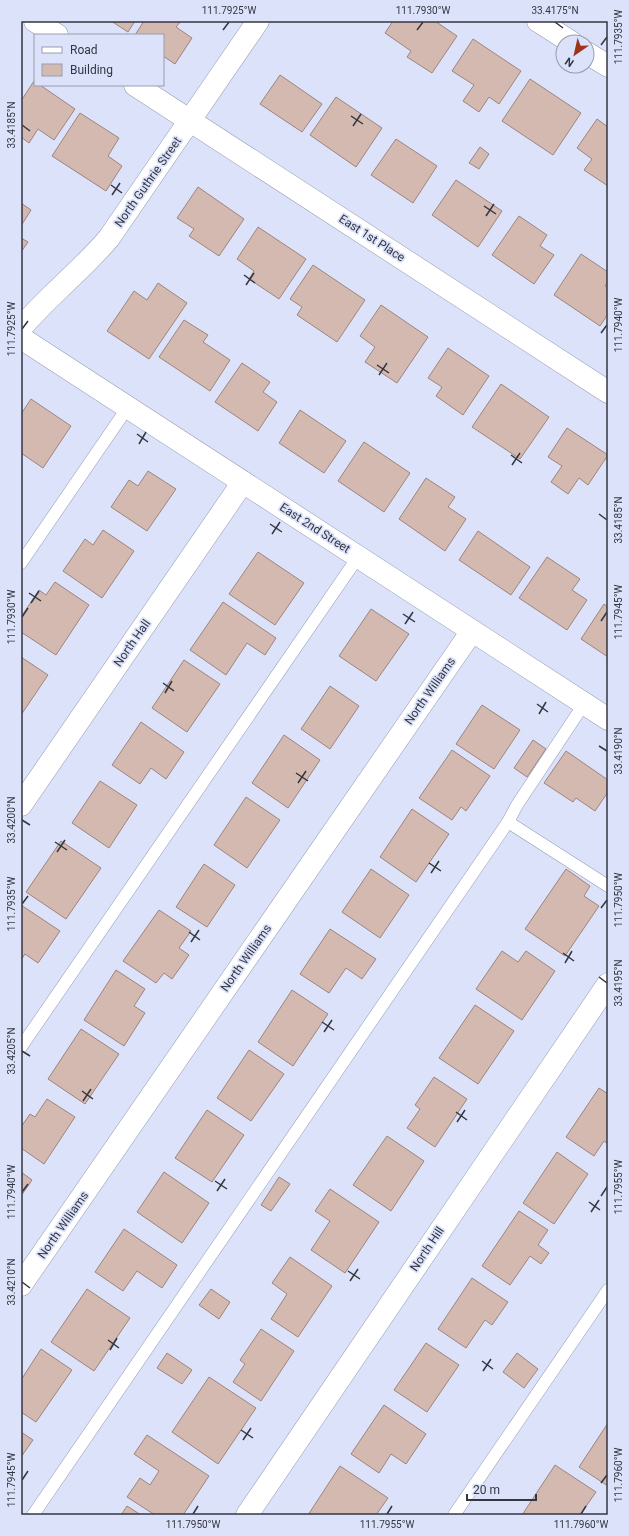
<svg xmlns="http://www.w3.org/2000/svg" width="629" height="1536" font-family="Roboto,sans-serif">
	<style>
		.building { fill: #d4b9b1; stroke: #9e847d }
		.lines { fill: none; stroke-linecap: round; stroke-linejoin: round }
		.lane-casing { stroke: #979db4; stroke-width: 13 }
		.street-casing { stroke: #979db4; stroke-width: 23 }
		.lane { stroke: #fff; stroke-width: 12 }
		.street { stroke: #fff; stroke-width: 22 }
		.ticks { fill: none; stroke: #343640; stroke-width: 1.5 }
		.labels { text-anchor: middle; stroke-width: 3.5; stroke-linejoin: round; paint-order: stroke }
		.street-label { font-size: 12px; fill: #343640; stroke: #dbe2fa }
		.neatline { fill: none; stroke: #343640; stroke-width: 1.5 }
		.ticks-label { font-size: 10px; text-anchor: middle; fill: #343640 }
	</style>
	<rect width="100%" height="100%" fill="#dbe2fa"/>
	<g class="building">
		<polygon points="111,21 135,21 128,32"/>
		<polygon points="144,21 181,21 176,27 192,38 175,64 163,56 163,35 135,35"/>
		<polygon points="393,21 435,21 457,36 432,73 407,57 411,51 385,33"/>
		<polygon points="473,39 521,71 499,104 489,97 479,112 463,101 474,85 452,71"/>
		<polygon points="280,75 322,104 302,132 260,104"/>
		<polygon points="530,79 581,113 553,155 502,121"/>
		<polygon points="34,81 35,85 40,85 75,109 54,140 38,129 29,143 21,137 21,101"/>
		<polygon points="336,97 382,128 356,167 310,135"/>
		<polygon points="80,113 119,138 108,156 122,166 106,191 52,156"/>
		<polygon points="597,119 608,127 608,186 584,170 592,159 577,148"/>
		<polygon points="396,139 437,166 413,203 371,175"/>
		<polygon points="480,147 489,154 479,169 469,163"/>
		<polygon points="456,180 502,211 478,247 432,215"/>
		<polygon points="198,187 244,219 219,256 189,236 194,229 177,218"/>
		<polygon points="21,203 31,210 21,226"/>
		<polygon points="519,216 547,235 540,246 554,255 534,284 492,255"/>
		<polygon points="258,227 306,259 279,299 249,279 254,271 237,259"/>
		<polygon points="21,238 28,242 21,252"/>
		<polygon points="581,254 608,272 608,281 605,286 608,288 608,314 600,326 554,295"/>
		<polygon points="313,265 365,300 337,342 297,315 302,307 290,299"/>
		<polygon points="158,283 187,303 149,359 107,331 134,291 147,300"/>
		<polygon points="381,305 428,337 397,383 365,362 375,347 360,336"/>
		<polygon points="184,320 208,335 203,342 230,360 210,391 159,357"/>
		<polygon points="448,348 489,376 463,415 436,396 442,387 428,378"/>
		<polygon points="242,363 270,382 263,392 277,402 258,431 215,402"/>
		<polygon points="501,384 549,417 520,459 472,427"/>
		<polygon points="31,399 71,426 43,468 21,453 21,414"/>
		<polygon points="300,410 346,441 324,473 279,443"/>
		<polygon points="567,428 608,455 588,485 579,478 568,494 551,482 562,466 548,457"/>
		<polygon points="364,442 410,473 384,512 338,481"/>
		<polygon points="148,471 176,489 147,531 111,507 129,480 138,486"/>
		<polygon points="426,478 455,497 448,507 466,519 445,551 399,519"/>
		<polygon points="103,530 134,551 102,598 63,571 85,539 93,545"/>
		<polygon points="478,531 530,567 511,595 459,560"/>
		<polygon points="258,552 304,583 275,625 229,594"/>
		<polygon points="547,557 580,579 572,590 587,600 567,630 519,598"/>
		<polygon points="55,582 89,605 56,655 21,632 21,617 39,590 46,595"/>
		<polygon points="223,602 276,638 265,655 247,643 226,675 190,650"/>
		<polygon points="604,604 608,607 608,657 581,639"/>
		<polygon points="371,609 409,634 376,681 339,656"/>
		<polygon points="21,657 48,675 21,715"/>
		<polygon points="184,660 220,684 187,732 152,708"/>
		<polygon points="330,686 359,706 330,749 301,729"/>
		<polygon points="482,705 520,730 494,769 456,744"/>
		<polygon points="141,722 184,752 166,779 151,768 140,784 112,765"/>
		<polygon points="284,735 320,760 288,808 252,783"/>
		<polygon points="533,740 546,749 527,777 514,768"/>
		<polygon points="452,750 490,776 466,811 461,807 452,820 419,798"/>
		<polygon points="566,751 608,780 608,792 595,811 576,798 573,802 544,783"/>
		<polygon points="100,781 137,805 109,848 72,823"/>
		<polygon points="246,797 280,820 247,868 214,845"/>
		<polygon points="412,809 449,834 416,882 380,857"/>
		<polygon points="61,841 101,868 66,919 26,892"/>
		<polygon points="204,864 235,885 207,927 176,907"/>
		<polygon points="371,869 409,895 380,938 342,912"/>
		<polygon points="566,869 590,886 584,896 599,906 565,956 525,929"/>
		<polygon points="21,905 60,931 38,963 25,954 21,960"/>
		<polygon points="159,910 191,931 179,948 189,955 172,979 164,973 156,983 123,961"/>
		<polygon points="330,929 376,959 362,979 346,968 329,993 300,974"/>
		<polygon points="502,951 518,962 526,951 555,971 522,1020 476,989"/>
		<polygon points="116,970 145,989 134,1006 145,1013 124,1046 84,1020"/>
		<polygon points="292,990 328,1014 293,1066 258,1042"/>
		<polygon points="475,1005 514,1031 478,1084 439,1058"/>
		<polygon points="81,1029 119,1054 85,1104 48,1079"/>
		<polygon points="249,1050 284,1074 251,1121 217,1098"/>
		<polygon points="434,1077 467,1099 435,1147 407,1128 420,1109 415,1105"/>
		<polygon points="599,1088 608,1094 608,1144 604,1141 594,1156 566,1137"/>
		<polygon points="47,1099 75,1117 44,1164 21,1148 21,1127 30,1114 35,1117"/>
		<polygon points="207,1110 244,1135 212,1182 175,1158"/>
		<polygon points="387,1136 424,1161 391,1211 353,1185"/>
		<polygon points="557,1152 588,1174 554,1224 523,1203"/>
		<polygon points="21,1172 32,1180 21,1196"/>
		<polygon points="164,1172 209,1203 182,1243 137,1212"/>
		<polygon points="279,1177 290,1184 271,1211 261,1205"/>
		<polygon points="330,1189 379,1222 345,1273 311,1250 330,1221 315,1211"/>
		<polygon points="519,1211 548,1230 538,1245 549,1253 541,1264 530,1256 510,1285 482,1266"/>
		<polygon points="124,1229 177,1265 162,1288 137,1271 123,1291 95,1272"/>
		<polygon points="290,1257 332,1286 298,1337 271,1319 287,1294 272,1283"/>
		<polygon points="472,1278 508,1302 492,1325 485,1320 466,1348 438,1329"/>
		<polygon points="87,1289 130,1318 94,1371 51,1342"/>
		<polygon points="211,1289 230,1302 219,1319 199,1305"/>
		<polygon points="261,1329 294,1351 261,1401 233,1382 245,1364 240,1360"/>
		<polygon points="426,1343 459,1365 427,1412 394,1390"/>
		<polygon points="41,1349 72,1370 36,1422 21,1412 21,1380"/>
		<polygon points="167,1353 192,1370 182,1384 157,1368"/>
		<polygon points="517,1353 538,1369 524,1388 503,1372"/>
		<polygon points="209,1377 256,1408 218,1464 172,1432"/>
		<polygon points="384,1405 426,1434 406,1464 391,1454 379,1473 351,1454"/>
		<polygon points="608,1423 608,1486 579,1467"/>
		<polygon points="21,1432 33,1440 21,1457"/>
		<polygon points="147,1435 209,1476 183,1515 155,1515 127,1497 140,1478 150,1485 159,1471 134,1454"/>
		<polygon points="555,1465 596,1492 580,1515 522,1515"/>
		<polygon points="340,1466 388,1498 376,1515 308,1515"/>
		<polygon points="127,1506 141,1515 121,1515"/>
	</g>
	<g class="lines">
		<defs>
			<g id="lane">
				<polyline points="21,563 128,407"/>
				<polyline points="508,822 608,886"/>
				<polyline points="21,1047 358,557"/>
				<polyline points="33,1515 508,822 517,805 584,704"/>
				<polyline points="454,1515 608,1290"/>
			</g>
			<g id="street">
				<polyline points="35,21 57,35"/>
				<polyline points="538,21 571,42"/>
				<polyline points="587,53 608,66"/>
				<polyline points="135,85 608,392"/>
				<path d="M21,328C48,296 82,270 109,238L258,21"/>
				<polyline points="21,338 608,719"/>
				<polyline points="21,805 243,482"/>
				<polyline points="21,1285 472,631"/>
				<polyline points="247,1515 608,984"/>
			</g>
		</defs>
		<use href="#lane" class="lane-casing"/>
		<use href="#street" class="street-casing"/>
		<use href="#lane" class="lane"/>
		<use href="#street" class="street"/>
	</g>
	<path class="ticks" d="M555,22L563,28M223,30L229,22M417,30L423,22M601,45L607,37M351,116L363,124M22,125L30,131M353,126L361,114M111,185L122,193M112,195L120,183M484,206L496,214M486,216L494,204M244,275L255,283M246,285L254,273M22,329L28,321M601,333L607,325M377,365L389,373M379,375L387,363M137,434L148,442M139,444L146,432M511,455L522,463M512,465L520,453M599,514L607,520M270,524L282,532M272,534L280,522M29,593L41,601M31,603L39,591M403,614L415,622M22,617L28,608M601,621L607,612M405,624L413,612M163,683L174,691M165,693L172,681M537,704L548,712M539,714L546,702M599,746L607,751M296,773L308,781M298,783L306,771M22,820L30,825M55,842L67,850M57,852L65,840M429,863L441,871M431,873L439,861M22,904L28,896M601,908L607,900M189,932L200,940M191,942L199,930M563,953L574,961M565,963L572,951M599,977L607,983M322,1022L334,1030M324,1032L332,1020M22,1051L30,1056M82,1091L93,1099M83,1101L91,1089M456,1112L467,1120M457,1122L465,1110M215,1181L227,1189M217,1191L225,1179M22,1192L28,1184M601,1196L607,1187M589,1202L600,1210M591,1212L599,1200M348,1271L360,1279M350,1281L358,1269M22,1282L30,1288M108,1340L119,1348M110,1350L117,1338M482,1361L493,1369M483,1371L491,1359M241,1430L253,1438M243,1440L251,1428M22,1480L28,1471M601,1483L607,1475M193,1514L198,1506M387,1514L392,1506M581,1514L586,1506"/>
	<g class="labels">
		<g class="street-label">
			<text transform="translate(148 182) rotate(-55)" y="4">North Guthrie Street</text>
			<text transform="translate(372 238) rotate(33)" y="4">East 1st Place</text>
			<text transform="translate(315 528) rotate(33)" y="4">East 2nd Street</text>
			<text transform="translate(132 643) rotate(-55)" y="4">North Hall</text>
			<text transform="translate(430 691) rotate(-55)" y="4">North Williams</text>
			<text transform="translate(246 958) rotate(-55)" y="4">North Williams</text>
			<text transform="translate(63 1225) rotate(-55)" y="4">North Williams</text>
			<text transform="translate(427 1249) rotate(-56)" y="4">North Hill</text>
		</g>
	</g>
	<rect width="629" height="1536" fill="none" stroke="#dbe2fa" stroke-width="44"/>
	<rect x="34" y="34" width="130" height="52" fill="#dbe2fa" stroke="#989db0"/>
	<rect x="42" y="47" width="20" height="6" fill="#ffffff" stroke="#989db0"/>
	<text x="70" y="54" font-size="12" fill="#343640">Road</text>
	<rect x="42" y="64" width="20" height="12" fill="#d4b9b1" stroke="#989db0"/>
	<text x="70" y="74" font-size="12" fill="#343640">Building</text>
	<g transform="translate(575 54) rotate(214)"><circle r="19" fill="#dbe2fa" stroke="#989db0"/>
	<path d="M0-3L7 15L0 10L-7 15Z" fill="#9d3518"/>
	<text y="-6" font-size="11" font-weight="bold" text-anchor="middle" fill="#343640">N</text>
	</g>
	<path d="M467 1494v6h69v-6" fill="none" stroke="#343640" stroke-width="2"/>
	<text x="473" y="1494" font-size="12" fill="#343640" stroke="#dbe2fa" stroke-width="3" paint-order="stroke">20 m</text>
	<rect x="22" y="22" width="585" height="1492" class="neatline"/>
	<g class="ticks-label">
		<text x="229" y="14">111.7925°W</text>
		<text x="423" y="14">111.7930°W</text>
		<text x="555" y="14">33.4175°N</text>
		<text transform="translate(618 37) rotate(-90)" y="4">111.7935°W</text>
		<text transform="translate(11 125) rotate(-90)" y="4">33.4185°N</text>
		<text transform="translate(618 325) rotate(-90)" y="4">111.7940°W</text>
		<text transform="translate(11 329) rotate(-90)" y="4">111.7925°W</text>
		<text transform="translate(618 520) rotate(-90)" y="4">33.4185°N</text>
		<text transform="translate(618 612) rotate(-90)" y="4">111.7945°W</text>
		<text transform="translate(11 617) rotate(-90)" y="4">111.7930°W</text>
		<text transform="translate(618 751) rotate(-90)" y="4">33.4190°N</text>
		<text transform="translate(11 820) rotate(-90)" y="4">33.4200°N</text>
		<text transform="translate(618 900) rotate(-90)" y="4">111.7950°W</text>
		<text transform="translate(11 904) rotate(-90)" y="4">111.7935°W</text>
		<text transform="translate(618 983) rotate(-90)" y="4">33.4195°N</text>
		<text transform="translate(11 1051) rotate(-90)" y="4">33.4205°N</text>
		<text transform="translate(618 1187) rotate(-90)" y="4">111.7955°W</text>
		<text transform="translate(11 1192) rotate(-90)" y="4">111.7940°W</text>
		<text transform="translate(11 1282) rotate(-90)" y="4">33.4210°N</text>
		<text transform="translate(618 1475) rotate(-90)" y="4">111.7960°W</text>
		<text transform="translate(11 1480) rotate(-90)" y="4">111.7945°W</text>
		<text x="193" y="1528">111.7950°W</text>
		<text x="387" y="1528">111.7955°W</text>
		<text x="581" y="1528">111.7960°W</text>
	</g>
</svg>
